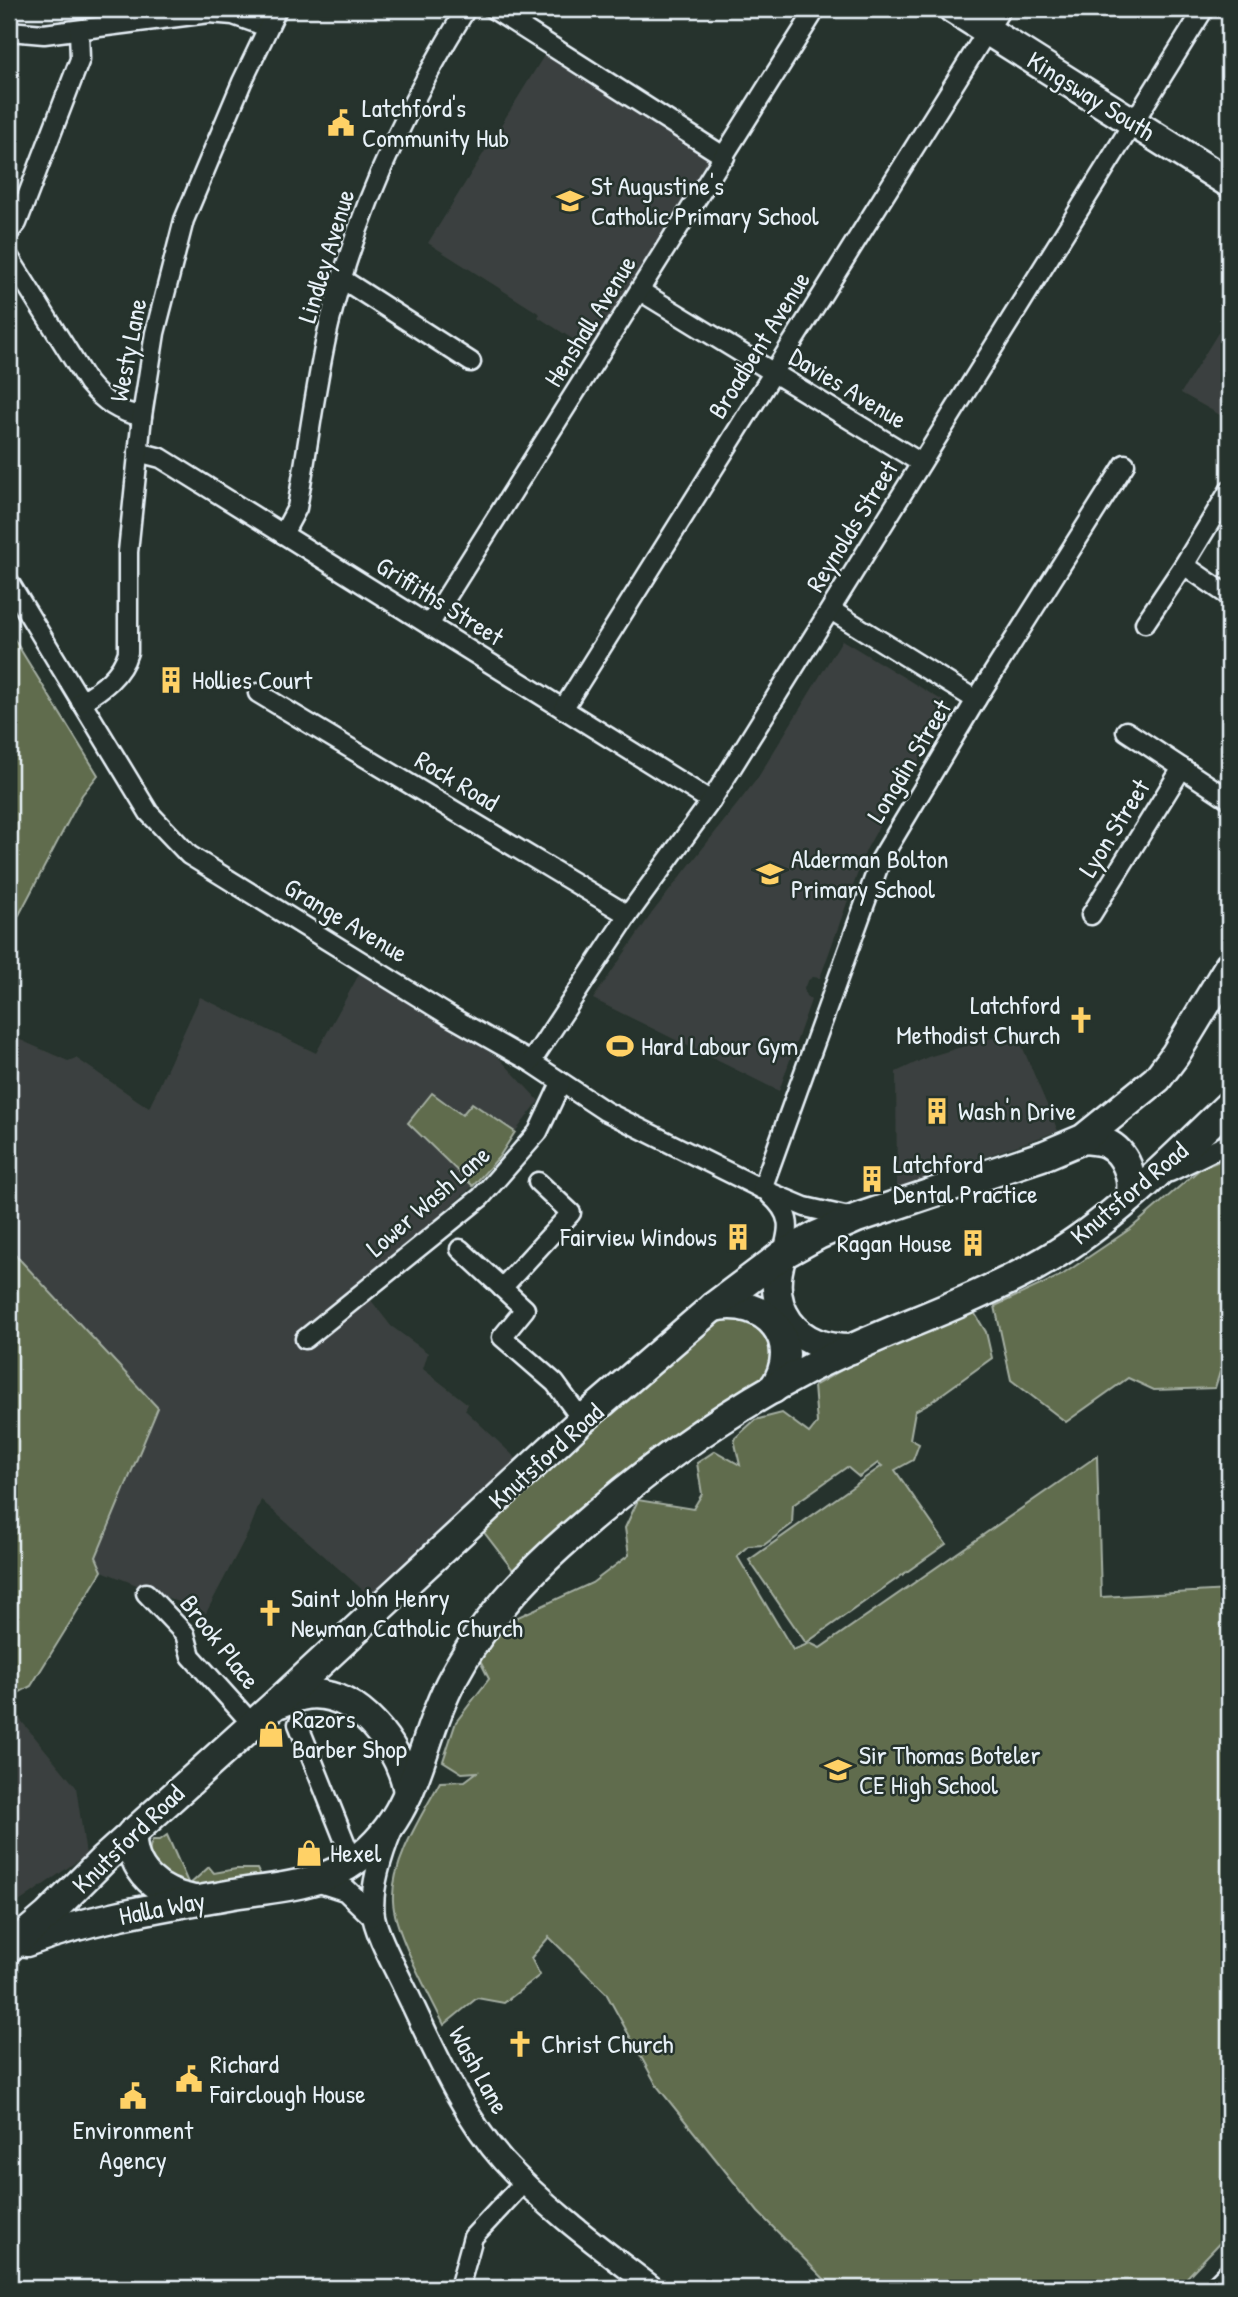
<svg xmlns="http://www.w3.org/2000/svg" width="1238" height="2297" font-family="'Patrick Hand',sans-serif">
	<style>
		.built { fill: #3b413f }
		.green { fill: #606c4d; stroke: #a4aea2; stroke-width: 2 }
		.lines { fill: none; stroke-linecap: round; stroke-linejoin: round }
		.minor-casing { stroke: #e8f1f8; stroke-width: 23 }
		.tertiary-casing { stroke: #e8f1f8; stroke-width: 26 }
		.primary-casing { stroke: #e8f1f8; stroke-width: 33 }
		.trunk-casing { stroke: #e8f1f8; stroke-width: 33 }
		.minor { stroke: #26332d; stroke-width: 18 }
		.tertiary { stroke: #26332d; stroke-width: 21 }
		.primary { stroke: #26332d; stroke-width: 28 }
		.trunk { stroke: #26332d; stroke-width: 28 }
		.labels { text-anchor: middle; stroke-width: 5; stroke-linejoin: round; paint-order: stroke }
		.street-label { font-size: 26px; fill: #e8f1f8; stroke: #26332d }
		.poi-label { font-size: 26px; fill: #e8f1f8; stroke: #26332d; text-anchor: start }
	</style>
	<rect width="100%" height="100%" fill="#26332d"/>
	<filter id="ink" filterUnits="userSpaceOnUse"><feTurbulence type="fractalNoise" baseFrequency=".0143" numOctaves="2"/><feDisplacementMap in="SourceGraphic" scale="14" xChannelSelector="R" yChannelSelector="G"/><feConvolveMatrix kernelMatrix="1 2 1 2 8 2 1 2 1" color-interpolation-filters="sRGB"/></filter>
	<g filter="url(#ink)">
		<g class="built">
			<polygon points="545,54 713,159 593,352 538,317 540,314 428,243"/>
			<polygon points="1229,315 1229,420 1181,393"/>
			<polygon points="842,640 948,704 950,711 909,777 902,775 892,782 892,792 896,796 866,850 820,978 813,977 807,981 804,989 806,996 811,1000 779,1091 593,999 652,913 757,779"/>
			<polygon points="363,967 500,1059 539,1101 515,1132 472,1103 463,1115 432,1093 409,1123 473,1186 360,1286 391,1326 428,1353 423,1369 468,1404 465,1410 521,1463 382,1607 261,1500 249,1531 206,1613 102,1571 96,1557 158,1408 9,1248 9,1035 68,1061 76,1058 149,1108 200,997 316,1053"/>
			<polygon points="995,1037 1022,1046 1058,1131 897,1188 896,1072 928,1057"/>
			<polygon points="9,1706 76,1787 86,1855 9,1909"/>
		</g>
		<g class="green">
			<polygon points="9,631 98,775 82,795 9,934"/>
			<polygon points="432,1093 462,1115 472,1103 515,1132 499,1157 473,1186 408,1123"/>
			<polygon points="1229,1157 1229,1371 1220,1372 1215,1388 1154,1390 1128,1378 1066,1422 1011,1380 995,1306 1062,1275 1130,1229 1200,1169"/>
			<polygon points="9,1248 158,1408 96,1557 102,1571 31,1686 9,1698"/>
			<polygon points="713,1307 751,1308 785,1369 523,1583 483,1531 477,1519"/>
			<path d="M953,1313L975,1314L986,1332L992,1358L931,1402L915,1411L910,1439L919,1444L913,1460L895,1470L946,1544L806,1643L749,1560L882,1466L878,1463L859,1477L847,1467L793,1505L792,1524L764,1545L748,1546L737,1556L793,1650L810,1643L820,1648L1097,1456L1101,1597L1229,1590V2233L1177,2288H833L758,2212L657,2086L606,1993L549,1937L531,1958L540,1975L504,2003L477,1998L444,2025C429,1994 394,1932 393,1901C391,1862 422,1815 440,1782L465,1781L477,1772L462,1773L443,1761L456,1722L489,1679L479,1659L507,1622L592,1583L629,1555L625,1528L638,1500L693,1509L702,1494L697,1463L715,1451L740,1465L734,1439L755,1420L782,1413L809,1433L817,1423L814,1386L906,1333Z"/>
			<path d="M167,1835L189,1885L209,1867L214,1873L236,1869H257L260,1875L185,1889L152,1867C150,1857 147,1849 153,1840H160Z"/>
		</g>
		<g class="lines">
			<defs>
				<g id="minor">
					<polyline points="493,9 725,157"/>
					<polyline points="9,31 44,34 209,13 233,15 267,27"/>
					<polyline points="9,232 17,223 80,59 79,30"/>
					<path d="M9,257L88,383C103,401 119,413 142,416"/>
					<polyline points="342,279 471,362"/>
					<polyline points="640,291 921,463"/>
					<polyline points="138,452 161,458 711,801"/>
					<path d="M283,534L297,508C308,448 315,385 329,325C356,214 406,106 466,9"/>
					<polyline points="1184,565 1229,596"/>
					<polyline points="9,582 149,813 189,855 448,1015 531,1062 605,1111 762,1189 805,1207 853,1218"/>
					<polyline points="831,610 976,700"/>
					<polyline points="1145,623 1184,565 1229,491"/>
					<polyline points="429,625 816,9"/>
					<polyline points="258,693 628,915"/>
					<path d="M81,702C102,689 121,676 128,652V552L142,416L155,333L184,220L242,82L277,9"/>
					<polyline points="563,709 1001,9"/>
					<polyline points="1126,731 1229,799"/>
					<polyline points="1091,915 1182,768"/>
					<polyline points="531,1062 628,915 711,801 1204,9"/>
					<polyline points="1170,1172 1229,1143"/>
					<polyline points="762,1189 881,859 976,700 1125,464"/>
					<path d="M770,1195C793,1215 790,1229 782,1255"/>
					<polyline points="460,1249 525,1309 502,1337 555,1383 582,1420"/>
					<polyline points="502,1288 571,1213 538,1182"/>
					<polyline points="305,1339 481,1197 538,1132 561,1083"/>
					<polyline points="146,1593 185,1634 191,1656 253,1725"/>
					<polyline points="298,1724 353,1862"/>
					<polyline points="459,2288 473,2237 524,2182"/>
					<polyline points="1212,2288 1229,2271"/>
				</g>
				<g id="tertiary">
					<path d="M391,1830C381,1855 371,1885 373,1912C374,1930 395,1968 403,1985C432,2044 459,2111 503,2161C547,2209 601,2248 653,2288"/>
					<polyline points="315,1880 346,1890 372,1915"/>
				</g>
				<polyline id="primary" points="953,9 1229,183"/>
				<g id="trunk">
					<path d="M1083,1139C1091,1140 1099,1140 1106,1143C1126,1152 1135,1179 1130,1198"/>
					<path d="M782,1255C764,1309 795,1349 851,1349"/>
					<path d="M713,1307C766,1295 806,1341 773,1389"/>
					<path d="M280,1703C293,1698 308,1692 323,1695C365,1701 403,1753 408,1793"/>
					<path d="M132,1833C130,1871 158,1894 194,1900"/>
					<path d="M26,1942C91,1918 160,1907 228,1895C268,1888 312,1887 347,1866C419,1822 417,1743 454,1676C482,1623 527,1574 572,1535C645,1470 723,1413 810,1368C883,1331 963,1306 1034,1267C1109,1226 1168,1163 1229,1105"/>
					<polyline points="9,1948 48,1915 103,1860 277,1703 582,1420 713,1307 782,1255 818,1235 857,1218 1045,1155 1083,1139 1157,1079 1175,1055 1229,966"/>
				</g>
			</defs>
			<use href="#minor" class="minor-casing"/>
			<use href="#tertiary" class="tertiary-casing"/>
			<use href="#primary" class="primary-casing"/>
			<use href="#trunk" class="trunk-casing"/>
			<use href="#minor" class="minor"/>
			<use href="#tertiary" class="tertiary"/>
			<use href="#primary" class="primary"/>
			<use href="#trunk" class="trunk"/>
		</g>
	</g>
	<defs>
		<symbol id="civic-bare" viewBox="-9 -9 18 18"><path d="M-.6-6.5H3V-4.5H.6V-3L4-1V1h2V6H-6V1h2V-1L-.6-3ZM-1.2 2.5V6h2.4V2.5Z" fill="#ffd166" stroke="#26332d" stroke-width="2.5" paint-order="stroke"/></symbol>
		<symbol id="school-bare" viewBox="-9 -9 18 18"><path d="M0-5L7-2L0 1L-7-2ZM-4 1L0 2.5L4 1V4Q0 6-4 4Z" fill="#ffd166" stroke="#26332d" stroke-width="2.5" paint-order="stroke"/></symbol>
		<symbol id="building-bare" viewBox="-9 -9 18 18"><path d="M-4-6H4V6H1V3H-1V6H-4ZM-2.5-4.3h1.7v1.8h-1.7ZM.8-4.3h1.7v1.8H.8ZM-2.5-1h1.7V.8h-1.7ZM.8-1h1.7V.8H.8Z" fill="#ffd166" stroke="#26332d" stroke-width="2.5" paint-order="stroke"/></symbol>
		<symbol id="church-bare" viewBox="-9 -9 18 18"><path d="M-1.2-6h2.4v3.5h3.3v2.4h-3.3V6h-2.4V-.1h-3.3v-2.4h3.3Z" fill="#ffd166" stroke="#26332d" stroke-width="2.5" paint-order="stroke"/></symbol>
		<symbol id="stadium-bare" viewBox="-9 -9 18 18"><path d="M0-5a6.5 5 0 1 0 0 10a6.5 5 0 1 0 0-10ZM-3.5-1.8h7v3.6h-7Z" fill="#ffd166" stroke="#26332d" stroke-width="2.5" paint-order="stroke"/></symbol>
		<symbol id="shop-bare" viewBox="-9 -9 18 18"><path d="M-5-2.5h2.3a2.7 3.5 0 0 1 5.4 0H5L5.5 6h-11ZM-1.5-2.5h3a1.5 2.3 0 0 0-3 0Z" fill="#ffd166" stroke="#26332d" stroke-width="2.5" paint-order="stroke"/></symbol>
	</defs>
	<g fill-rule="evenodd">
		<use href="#civic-bare" x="322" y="104" width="38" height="38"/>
		<use href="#school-bare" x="551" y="182" width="38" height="38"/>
		<use href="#building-bare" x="152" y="661" width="38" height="38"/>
		<use href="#school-bare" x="751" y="855" width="38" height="38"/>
		<use href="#church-bare" x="1062" y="1001" width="38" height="38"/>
		<use href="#stadium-bare" x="601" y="1027" width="38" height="38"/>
		<use href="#building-bare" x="918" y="1092" width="38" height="38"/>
		<use href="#building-bare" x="853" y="1160" width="38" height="38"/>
		<use href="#building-bare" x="719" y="1218" width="38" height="38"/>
		<use href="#building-bare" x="954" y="1224" width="38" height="38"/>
		<use href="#church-bare" x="251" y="1594" width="38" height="38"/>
		<use href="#shop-bare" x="252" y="1715" width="38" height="38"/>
		<use href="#school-bare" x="819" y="1751" width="38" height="38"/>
		<use href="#shop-bare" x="290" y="1834" width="38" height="38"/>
		<use href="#church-bare" x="501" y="2025" width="38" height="38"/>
		<use href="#civic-bare" x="170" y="2060" width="38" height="38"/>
		<use href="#civic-bare" x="114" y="2077" width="38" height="38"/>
	</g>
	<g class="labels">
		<g class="street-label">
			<text transform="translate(1091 96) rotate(32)" y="9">Kingsway South</text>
			<text transform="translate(326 256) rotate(-73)" y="9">Lindley Avenue</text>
			<text transform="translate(590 321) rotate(-58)" y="9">Henshall Avenue</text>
			<text transform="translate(759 345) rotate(-58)" y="9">Broadbent Avenue</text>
			<text transform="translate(128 350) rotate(-79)" y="9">Westy Lane</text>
			<text transform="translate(848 388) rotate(31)" y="9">Davies Avenue</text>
			<text transform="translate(852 526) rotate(-58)" y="9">Reynolds Street</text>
			<text transform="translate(440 601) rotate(32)" y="9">Griffiths Street</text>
			<text transform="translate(909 761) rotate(-59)" y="9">Longdin Street</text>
			<text transform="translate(457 781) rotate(31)" y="9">Rock Road</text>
			<text transform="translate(1114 828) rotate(-58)" y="9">Lyon Street</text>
			<text transform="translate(346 920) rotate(31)" y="9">Grange Avenue</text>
			<text transform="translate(1129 1193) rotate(-40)" y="9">Knutsford Road</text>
			<text transform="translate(428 1201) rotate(-41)" y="9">Lower Wash Lane</text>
			<text transform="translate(546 1456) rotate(-42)" y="9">Knutsford Road</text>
			<text transform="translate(220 1642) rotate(52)" y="9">Brook Place</text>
			<text transform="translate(128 1839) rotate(-44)" y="9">Knutsford Road</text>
			<text transform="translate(162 1908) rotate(-11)" y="9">Halla Way</text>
			<text transform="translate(479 2070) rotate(61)" y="9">Wash Lane</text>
		</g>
		<g class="poi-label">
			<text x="362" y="117">Latchford's<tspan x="362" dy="30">Community Hub</tspan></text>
			<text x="591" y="195">St Augustine's<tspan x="591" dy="30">Catholic Primary School</tspan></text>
			<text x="192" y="689">Hollies Court</text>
			<text x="791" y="868">Alderman Bolton<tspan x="791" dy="30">Primary School</tspan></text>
			<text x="1060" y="1014" text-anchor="end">Latchford<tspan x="1060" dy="30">Methodist Church</tspan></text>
			<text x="641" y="1055">Hard Labour Gym</text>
			<text x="958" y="1120">Wash'n Drive</text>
			<text x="893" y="1173">Latchford<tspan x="893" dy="30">Dental Practice</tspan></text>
			<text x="717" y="1246" text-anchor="end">Fairview Windows</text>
			<text x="952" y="1252" text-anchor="end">Ragan House</text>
			<text x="291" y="1607">Saint John Henry<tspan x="291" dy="30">Newman Catholic Church</tspan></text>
			<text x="292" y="1728">Razors<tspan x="292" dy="30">Barber Shop</tspan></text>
			<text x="859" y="1764">Sir Thomas Boteler<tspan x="859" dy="30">CE High School</tspan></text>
			<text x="330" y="1862">Hexel</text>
			<text x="541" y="2053">Christ Church</text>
			<text x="210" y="2073">Richard<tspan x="210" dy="30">Fairclough House</tspan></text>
			<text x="133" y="2139" text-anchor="middle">Environment<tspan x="133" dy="30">Agency</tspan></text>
		</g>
	</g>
	<rect width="1238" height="2297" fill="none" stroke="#26332d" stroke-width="35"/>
	<rect x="18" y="18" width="1203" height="2262" fill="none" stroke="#e8f1f8" stroke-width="2.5" filter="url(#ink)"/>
</svg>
